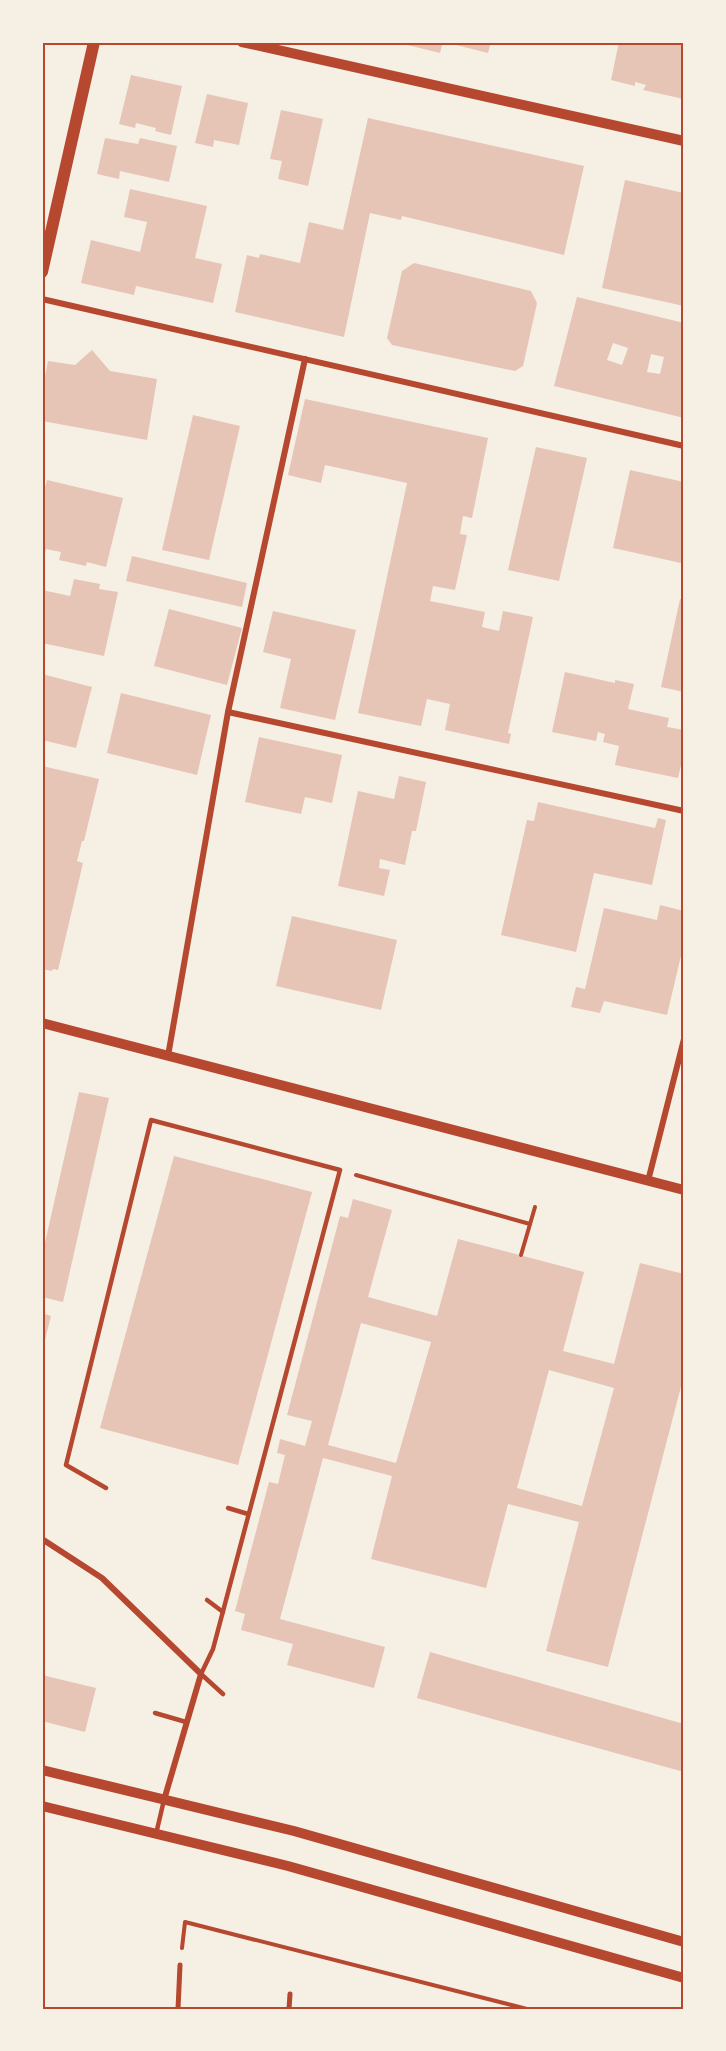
<svg xmlns="http://www.w3.org/2000/svg" width="726" height="2051" font-family="Literata,serif">
	<style>
		.building { fill: #e6c5b7; fill-rule: evenodd }
		.lines { fill: none; stroke-linecap: round; stroke-linejoin: round }
		.path { stroke: #b5482f; stroke-width: 4 }
		.service { stroke: #b5482f; stroke-width: 4.5 }
		.pedestrian { stroke: #b5482f; stroke-width: 5 }
		.minor { stroke: #b5482f; stroke-width: 6 }
		.tertiary { stroke: #b5482f; stroke-width: 10 }
		.secondary { stroke: #b5482f; stroke-width: 12 }
		.neatline { fill: none; stroke: #b5482f; stroke-width: 2 }
	</style>
	<rect width="100%" height="100%" fill="#f6efe4"/>
	<g class="building">
		<polygon points="395,42 443,42 440,53"/>
		<polygon points="444,42 491,42 488,53"/>
		<polygon points="619,42 684,42 684,99 643,90 646,85 635,82 635,86 611,80"/>
		<polygon points="131,75 182,86 171,135 155,131 156,128 136,123 135,128 119,124"/>
		<polygon points="207,94 248,103 239,145 214,140 213,147 195,143"/>
		<polygon points="281,110 323,119 308,186 278,179 282,161 270,159"/>
		<polygon points="368,118 584,166 564,255 402,216 401,220 370,213 344,337 235,312 247,255 259,258 260,254 300,263 309,222 343,230"/>
		<polygon points="105,138 138,144 140,138 177,146 169,182 120,171 119,179 97,174"/>
		<polygon points="625,180 684,193 684,306 602,288"/>
		<polygon points="130,189 207,206 195,258 222,264 213,303 136,286 134,295 81,283 91,240 140,252 147,222 124,217"/>
		<polygon points="414,263 531,291 537,303 523,366 515,371 392,345 387,338 402,271"/>
		<path d="M577,297L684,323V418L554,386ZM613,343L628,348L622,365L607,360ZM651,354L664,357L660,374L647,372Z"/>
		<polygon points="92,350 110,371 157,379 147,440 42,421 42,392 48,361 75,365"/>
		<polygon points="305,399 488,438 472,518 463,516 460,534 467,535 455,590 433,586 430,601 485,612 482,627 499,631 503,611 533,617 508,733 511,734 509,744 445,730 450,704 427,699 421,726 358,713 407,483 325,465 321,483 288,475"/>
		<polygon points="193,415 240,426 209,560 162,550"/>
		<polygon points="536,447 587,458 559,581 508,570"/>
		<polygon points="630,470 684,482 684,550 681,563 613,548"/>
		<polygon points="47,480 123,498 106,567 87,562 86,566 59,560 61,552 46,549 45,553 42,553 42,499"/>
		<polygon points="132,556 247,583 242,607 126,581"/>
		<polygon points="74,579 100,584 99,589 118,592 104,656 42,643 42,590 70,596"/>
		<polygon points="680,599 684,600 684,692 661,687"/>
		<polygon points="169,609 242,628 227,685 154,666"/>
		<polygon points="273,611 356,630 335,720 280,708 291,659 263,652"/>
		<polygon points="565,672 615,683 615,680 634,684 628,709 669,718 667,727 684,730 684,752 678,778 615,765 619,746 603,742 605,734 598,732 596,741 552,732"/>
		<polygon points="42,674 92,687 76,748 42,740"/>
		<polygon points="121,693 211,715 197,775 107,753"/>
		<polygon points="259,737 342,755 332,803 305,797 301,814 245,802"/>
		<polygon points="42,766 99,779 84,841 82,841 77,861 83,863 58,970 53,969 52,971 42,969"/>
		<polygon points="399,776 426,782 416,831 412,831 405,865 380,859 379,868 390,870 384,896 338,886 358,791 394,799"/>
		<polygon points="538,802 655,828 658,818 666,820 652,885 594,873 576,952 501,935 527,820 534,821"/>
		<polygon points="660,905 684,911 684,943 667,1015 604,1001 600,1013 571,1007 576,987 585,989 604,908 657,920"/>
		<polygon points="292,916 397,940 381,1010 276,986"/>
		<polygon points="79,1092 109,1098 63,1302 42,1297 42,1256"/>
		<polygon points="174,1156 312,1192 238,1465 100,1428"/>
		<path d="M353,1199L392,1210L368,1297L437,1316L458,1239L584,1272L563,1351L614,1364L640,1263L684,1274V1375L608,1667L546,1651L579,1522L508,1504L486,1588L371,1559L392,1476L323,1458L280,1619L385,1647L374,1688L287,1665L293,1644L241,1630L245,1614L235,1611L269,1482L278,1484L285,1455L277,1453L280,1439L305,1446L312,1421L287,1415L340,1216L348,1218ZM361,1323L431,1342L396,1463L328,1445ZM549,1370L614,1388L582,1506L517,1488Z"/>
		<polygon points="42,1313 51,1316 43,1348 42,1348"/>
		<polygon points="430,1652 684,1724 684,1772 417,1698"/>
		<polygon points="42,1675 96,1688 85,1732 42,1721"/>
	</g>
	<g class="lines">
		<g class="path">
			<polyline points="356,1175 530,1224"/>
			<polyline points="521,1255 535,1207"/>
			<polyline points="182,1948 185,1922 527,2009"/>
		</g>
		<g class="service">
			<polyline points="106,1488 66,1465 151,1120 340,1170 213,1649 201,1674 223,1694"/>
			<polyline points="228,1508 248,1514"/>
			<polyline points="207,1600 223,1612"/>
			<polyline points="155,1713 186,1722"/>
			<polyline points="156,1834 164,1800"/>
		</g>
		<g class="pedestrian">
			<polyline points="178,2009 180,1965"/>
			<polyline points="289,2009 290,1994"/>
		</g>
		<g class="minor">
			<polyline points="42,299 684,446"/>
			<polyline points="228,712 684,811"/>
			<polyline points="168,1056 228,712 305,359"/>
			<polyline points="648,1181 684,1039"/>
			<polyline points="42,1539 102,1578 201,1674 164,1800"/>
		</g>
		<g class="tertiary">
			<polyline points="242,42 684,141"/>
			<polyline points="42,1023 684,1190"/>
			<polyline points="42,1770 294,1831 684,1942"/>
			<polyline points="42,1806 288,1866 684,1978"/>
		</g>
		<polyline class="secondary" points="42,272 94,42"/>
	</g>
	<rect width="726" height="2051" fill="none" stroke="#f6efe4" stroke-width="87"/>
	<rect x="44" y="44" width="638" height="1964" class="neatline"/>
</svg>
